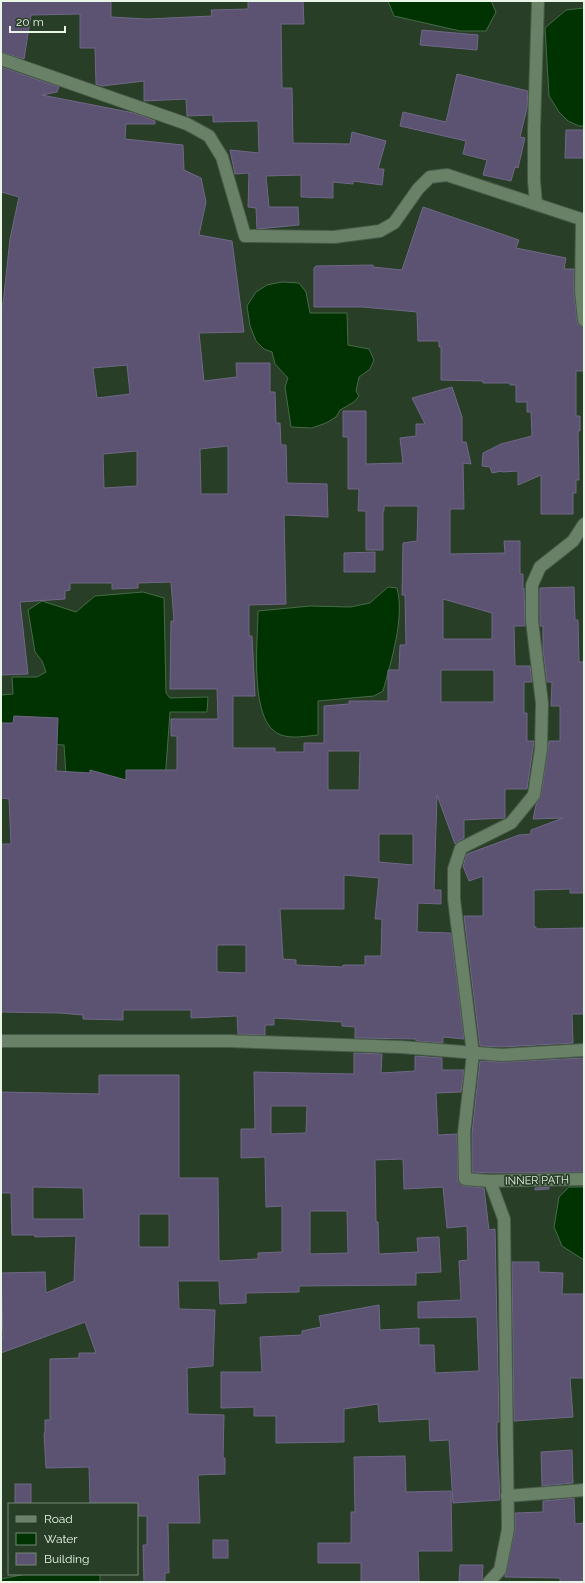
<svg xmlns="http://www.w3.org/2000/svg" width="585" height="1583" font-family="Raleway,sans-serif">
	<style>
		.water { fill: #013202; stroke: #466c47 }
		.building { fill: #5b5371; stroke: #706887; fill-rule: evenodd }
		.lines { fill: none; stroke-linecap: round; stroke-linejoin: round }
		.minor-casing { stroke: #475a47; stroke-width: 14 }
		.minor { stroke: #698167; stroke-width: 12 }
		.labels { text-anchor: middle; stroke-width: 3.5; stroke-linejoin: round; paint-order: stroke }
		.street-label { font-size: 11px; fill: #e8f5e7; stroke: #283e27 }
	</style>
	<rect width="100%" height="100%" fill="#283e27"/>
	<g class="water">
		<polygon points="388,1 491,1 496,12 486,31 460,31 394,16"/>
		<polygon points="584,8 584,126 579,126 568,121 559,112 549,96 545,28 566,10"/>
		<polygon points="282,282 299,283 306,292 310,313 347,313 348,345 369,349 374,360 370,369 359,377 356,391 359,396 354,402 340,410 336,417 326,423 312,428 291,427 285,387 288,378 275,364 272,352 264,349 256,341 250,326 247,306 256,292 267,285"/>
		<path d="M388,587L397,588C405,618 391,661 383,691L374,696L318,701V735C306,736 293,739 281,735C248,724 258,640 258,611L310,606L350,607L370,603Z"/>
		<polygon points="143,592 164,598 166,693 170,698 208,697 207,712 170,712 165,781 67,789 64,745 1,742 1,695 13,694 12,677 37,677 46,672 42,661 35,652 28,610 42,601 76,612 95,596"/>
		<polygon points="569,1187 584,1187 584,1260 562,1246 554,1227 559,1197"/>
		<polygon points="26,1574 100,1574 100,1582 1,1582 1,1579"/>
	</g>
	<g class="building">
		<polygon points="1,1 111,1 111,17 147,19 212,16 211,10 248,9 248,1 303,1 304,24 281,24 282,88 292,88 293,143 350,144 352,132 386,141 378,169 384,169 382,185 353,181 353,184 333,182 333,198 301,197 301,175 266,176 269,207 298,207 299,225 257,229 256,208 248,207 249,173 235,174 230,150 259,153 258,121 213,122 213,115 187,116 186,99 144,101 144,81 102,86 96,84 95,48 80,48 80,14 31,15 24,59 1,52"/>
		<polygon points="422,30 478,35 477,50 420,45"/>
		<path d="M1,67L59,87L57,92L42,95L134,113L155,121V124H126L125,139L183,145L184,170L201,178L206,202L199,235L232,241L244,332L199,333L204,381L237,377L236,363H270V392H275L276,423H280L281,445H286L287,483L327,484L328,517L284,515L286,604L249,605V636H252L255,696H233V748H275V752H304V743H324V706L349,704V701H388V670H399L400,645H406L405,595H402L403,543L417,541L418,506H384V511H383V550H366V511H358L359,489H348V437H343V411H366V464L403,463L400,438L416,436V424H425L412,398L452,387L462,417V442H466L471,464L463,463L464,509H450V554L505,553L504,541H520V574H523V589L524,588L525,626H514L515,666H530L532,682H524V713H527V741H534L527,789H505V818L464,820V838L455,844L437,795L434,890H441V904L418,903L417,932L451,933L464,1039L443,1037V1043L416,1041V1039L355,1038V1027L342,1026V1022L274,1018V1025H265V1035L238,1034L237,1016L191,1018V1010H123V1020L83,1019V1015L59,1013L1,1012V844H11L9,799L1,798V723H13L14,716L58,718L56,771L90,773V770L126,780V770H177V736H171V719H218L217,689H170L171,621H174L171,582L138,583V588L112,589V583H70V590L65,591V599L20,602L28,674L1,675V304H3L10,239L19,197L1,192ZM127,365L130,394L97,398L93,368ZM228,446V494H201L200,449ZM137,451V486L104,488L103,454ZM443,599L492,613V639H443ZM441,670H494V702H441ZM328,751H360L359,790H328ZM379,834H413V865L379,862ZM344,875L379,878L375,919H382L381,956H365V965H343V967L296,965V960L283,959L280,909H344ZM217,945H246V973L217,972Z"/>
		<polygon points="457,74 528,91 527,108 520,137 525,138 518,168 515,167 511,181 483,175 487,160 463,154 466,141 400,126 403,112 446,122"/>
		<polygon points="566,130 584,130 584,158 565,158"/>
		<polygon points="423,207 519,240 516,248 566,258 564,269 574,269 574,292 577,321 578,325 584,327 584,371 576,371 576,416 580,416 580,431 578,431 579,480 576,480 576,493 573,493 573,514 541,514 541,475 518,485 518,471 502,472 502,471 492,473 490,467 482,466 483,453 501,444 532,436 531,412 527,412 527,402 516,402 516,385 510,385 510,383 483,383 483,381 441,380 441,347 439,347 439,341 418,341 417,312 363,307 314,307 314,268 316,266 373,265 373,267 402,270"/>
		<polygon points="375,552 375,572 344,572 344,553"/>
		<polygon points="574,587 575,620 578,620 579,662 584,662 584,893 570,893 570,889 534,890 534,927 536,927 536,929 584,928 584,1014 572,1014 573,1043 502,1047 480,1046 464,916 483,916 483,876 469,881 463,866 467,854 519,835 531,834 531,830 563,818 533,819 536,805 541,796 549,741 560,741 560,706 551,706 552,682 547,682 543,649 543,626 540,626 540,588"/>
		<path d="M354,1053L382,1054L381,1073L415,1071V1056L442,1058V1070H464L461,1092L436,1093L438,1135L457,1134L458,1182L464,1186L484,1188L489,1230L495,1229L499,1422H497V1438L500,1500L453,1503L449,1440L430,1441L429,1419L379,1422L378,1404L344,1409V1442L276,1443V1416H254V1407L221,1408V1372H262L260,1337L302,1335V1331L321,1327L319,1316L379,1305L380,1330L419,1328V1345H434L435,1373L479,1371L477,1317L418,1318V1302L461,1300L459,1261L468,1260L467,1226L447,1228L443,1187L404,1189L403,1159L375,1160L376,1222H378L379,1254L418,1252L417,1238L439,1237L441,1272L416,1273V1285L299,1286V1292L246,1293V1303L220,1304L219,1281H178L179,1309L215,1310L213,1366L187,1368L188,1414L224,1415L223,1458H225V1474L198,1475L200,1523H168L169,1573H165V1582H144L143,1545H147V1516H137V1504H90L89,1467L46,1468L44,1433H45V1420H50V1359L79,1358V1353H96L85,1322L1,1353V1337H3L1,1273L45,1272L46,1293L74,1281L76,1236L35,1237V1235H12L11,1193H1V1092L99,1094V1075H179V1178H218L219,1261L258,1259V1253L282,1252V1206L266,1207L265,1157L241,1158V1129H255L254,1072L354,1074ZM271,1106H307L306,1133L271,1134ZM33,1187L83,1188L84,1219H33ZM310,1211H347L348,1253L310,1254ZM139,1214H169V1247H139Z"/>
		<polygon points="584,1058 584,1172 490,1173 472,1172 472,1133 480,1061 502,1062"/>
		<polygon points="549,1187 549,1189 535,1190 535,1188"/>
		<polygon points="512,1262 539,1262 539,1272 563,1273 562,1294 584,1294 584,1378 570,1378 573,1417 514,1421"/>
		<polygon points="572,1450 573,1483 542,1486 541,1452"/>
		<polygon points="405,1456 406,1492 451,1491 452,1551 418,1551 419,1582 361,1582 361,1563 318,1563 318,1543 351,1543 351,1512 355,1512 354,1457"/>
		<rect x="15" y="1484" width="16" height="20"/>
		<polygon points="574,1498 575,1524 584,1523 584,1578 582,1578 582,1582 560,1582 560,1578 505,1577 515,1530 515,1513 543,1512 543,1501"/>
		<rect x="213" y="1540" width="15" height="18"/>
		<polygon points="460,1565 483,1565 482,1582 459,1582"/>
	</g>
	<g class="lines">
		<defs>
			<g id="minor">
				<polyline points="1,59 187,124 209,136 222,157 245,236 334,237 380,231 394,223 418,189 430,177 447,175 584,220"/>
				<polyline points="536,203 534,181 534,129 538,1"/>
				<polyline points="582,220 581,291 584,320"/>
				<polyline points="1,1041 229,1041 401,1047 502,1055 584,1050"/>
				<polyline points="490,1181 584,1179"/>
				<polyline points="507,1496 584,1490"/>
				<polyline points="489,1582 500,1570 508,1529 504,1219 490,1181 465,1179 464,1133 473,1054 454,899 454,869 461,848 511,823 534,795 541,749 542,703 532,621 532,585 540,567 573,541 584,524"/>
			</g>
		</defs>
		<use href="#minor" class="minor-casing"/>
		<use href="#minor" class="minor"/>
	</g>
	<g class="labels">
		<g class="street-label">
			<text transform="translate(537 1180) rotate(-1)" y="4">INNER PATH</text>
		</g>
	</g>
	<rect width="585" height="1583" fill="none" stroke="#e8f5e7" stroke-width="4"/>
	<rect x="8" y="1503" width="130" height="72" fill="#283e27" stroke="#758774"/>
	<rect x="16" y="1516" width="20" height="6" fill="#698167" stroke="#758774"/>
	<text x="44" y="1523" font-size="12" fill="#e8f5e7">Road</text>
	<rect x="16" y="1533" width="20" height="12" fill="#013202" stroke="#758774"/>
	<text x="44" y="1543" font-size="12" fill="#e8f5e7">Water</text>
	<rect x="16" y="1553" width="20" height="12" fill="#5b5371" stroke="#758774"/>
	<text x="44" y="1563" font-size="12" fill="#e8f5e7">Building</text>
	<path d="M10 26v6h55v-6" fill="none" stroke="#e8f5e7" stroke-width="2"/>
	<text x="16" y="26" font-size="12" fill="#e8f5e7" stroke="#283e27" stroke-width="3" paint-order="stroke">20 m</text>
</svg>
